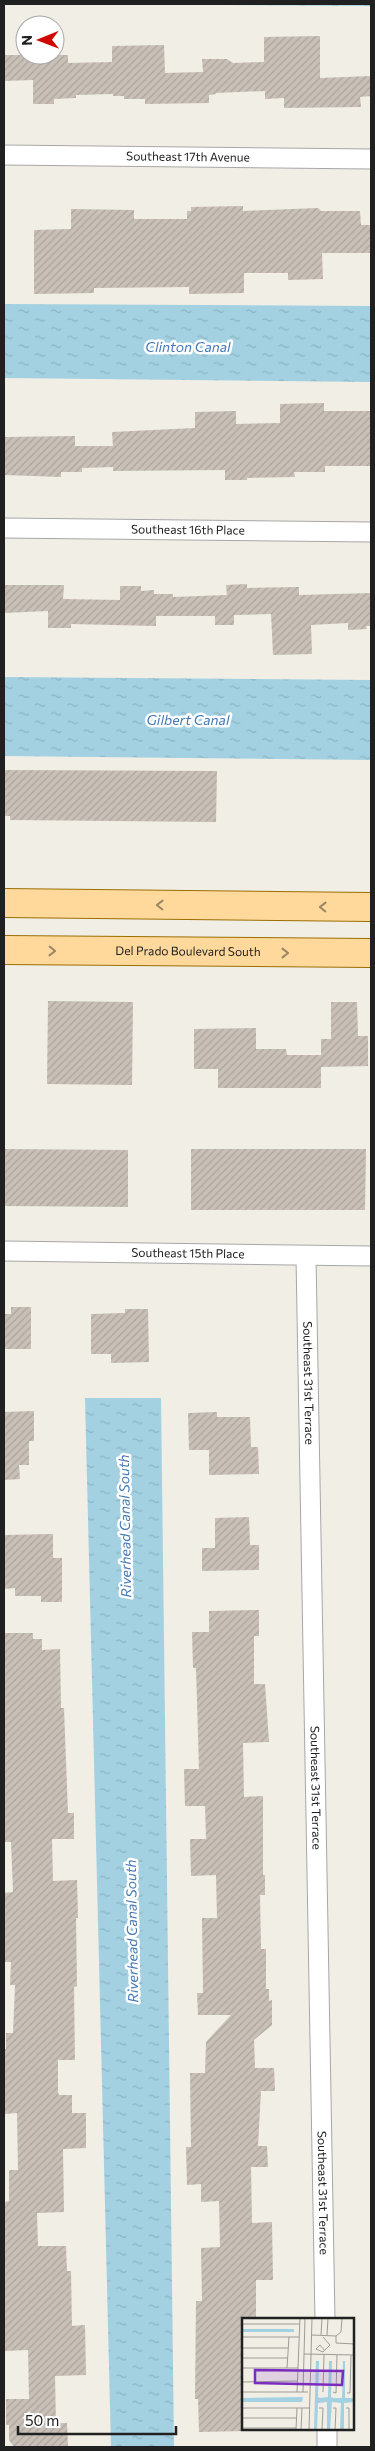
<svg xmlns="http://www.w3.org/2000/svg" width="375" height="2451" font-family="Commissioner,sans-serif">
	<style>
		.water { fill: url(#water-ripples) }
		.building { fill: url(#building-hatch) }
		.lines { fill: none; stroke-linecap: round; stroke-linejoin: round }
		.street-casing { stroke: #a7a7a7; stroke-width: 21 }
		.primary-casing { stroke: #9b6e00; stroke-width: 30 }
		.street { stroke: #fff; stroke-width: 19 }
		.primary { stroke: #ffd89c; stroke-width: 28 }
		.oneway { stroke: #9b8564 }
		.labels { text-anchor: middle; stroke-width: 5; stroke-linejoin: round; paint-order: stroke }
		.street-label { font-size: 12px; fill: #202020; stroke: #fff }
		.water-label { font-size: 14px; font-style: italic; fill: #4479b7; stroke: #fff }
		.inset-road { fill: none; stroke: #9d9c96; stroke-width: 1 }
		.view { fill: #7b2cbf; fill-opacity: 0.15; stroke: #7b2cbf; stroke-width: 2.5 }
		.inset-edge { fill: none; stroke: #202020; stroke-width: 2.5 }
	</style>
	<defs>
		<pattern id="water-ripples" width="26" height="14" patternUnits="userSpaceOnUse" patternTransform="scale(1.25)"><rect width="26" height="14" fill="#a3d1e2"/><path d="M2 4q2-2 4 0t4 0M15 11q2-2 4 0t4 0" fill="none" stroke="#8cb3c2"/></pattern>
		<pattern id="building-hatch" width="6" height="6" patternUnits="userSpaceOnUse" patternTransform="scale(1.25)"><rect width="6" height="6" fill="#c9c0b8"/><path d="M-1 1l2-2M0 6l6-6M5 7l2-2" fill="none" stroke="#aca59e"/></pattern>
	</defs>
	<rect width="100%" height="100%" fill="#f1eee5"/>
	<g class="water">
		<polygon points="86,4 371,4 371,6"/>
		<polygon points="4,304 371,306 371,382 4,378"/>
		<polygon points="4,677 371,680 371,760 4,756"/>
		<polygon points="85,1398 161,1398 174,2447 111,2447"/>
	</g>
	<g class="building">
		<polygon points="320,36 320,78 371,76 371,96 360,97 361,107 284,108 284,98 265,99 265,91 215,93 216,94 209,95 209,103 145,104 145,99 124,99 124,96 113,96 113,94 76,95 76,98 54,99 54,104 33,104 33,80 4,81 4,55 68,55 68,63 112,62 112,46 164,45 165,73 203,72 202,59 227,59 233,63 264,62 264,37"/>
		<polygon points="243,206 243,211 318,208 321,211 360,211 361,225 371,225 371,253 322,253 323,279 288,280 288,273 244,273 244,293 189,294 189,287 94,288 94,293 34,294 34,230 71,229 71,209 134,210 134,219 187,219 187,211 191,211 191,207"/>
		<polygon points="324,403 324,411 371,411 371,466 325,466 325,472 294,472 295,477 247,478 247,480 225,480 225,470 113,471 113,467 82,468 82,472 61,472 61,477 4,475 4,437 75,436 75,446 113,446 112,432 195,428 195,412 236,411 236,424 280,423 280,404"/>
		<polygon points="247,584 247,588 299,587 299,595 371,593 371,626 366,626 367,629 348,630 348,623 311,625 312,654 273,655 271,614 234,615 234,625 215,625 215,616 156,616 156,626 71,624 71,628 48,628 48,611 4,613 4,585 64,585 63,599 120,600 120,586 141,586 141,591 154,590 154,594 173,594 173,597 227,595 226,585"/>
		<polygon points="4,770 217,771 216,822 10,820 10,816 4,816"/>
		<polygon points="48,1001 133,1002 132,1085 47,1084"/>
		<polygon points="331,1002 357,1002 358,1036 368,1036 368,1066 321,1067 321,1088 218,1088 218,1069 194,1069 194,1029 256,1028 256,1049 286,1049 287,1055 321,1055 321,1039 331,1039"/>
		<polygon points="4,1149 128,1150 128,1207 4,1206"/>
		<polygon points="191,1149 366,1149 365,1210 191,1210"/>
		<polygon points="11,1307 31,1307 31,1349 4,1349 4,1314 11,1314"/>
		<polygon points="125,1309 148,1309 149,1362 111,1363 111,1354 91,1354 91,1314 125,1313"/>
		<polygon points="34,1411 34,1441 29,1441 29,1465 19,1465 20,1479 4,1480 4,1412"/>
		<polygon points="217,1412 217,1417 250,1417 251,1447 258,1447 259,1474 209,1475 209,1450 189,1450 188,1413"/>
		<polygon points="249,1517 250,1545 259,1545 259,1570 202,1571 202,1548 215,1548 215,1518"/>
		<polygon points="53,1534 53,1558 62,1558 62,1602 41,1602 41,1596 15,1596 15,1588 4,1589 4,1535"/>
		<polygon points="259,1610 259,1636 254,1636 254,1684 265,1684 269,1742 243,1743 244,1797 263,1796 263,1875 265,1875 265,1895 260,1895 261,1949 266,1949 266,1989 269,1989 269,2001 272,2000 272,2025 254,2040 255,2068 274,2068 275,2091 261,2091 258,2146 267,2146 268,2167 251,2167 252,2223 272,2222 273,2280 256,2280 256,2320 244,2320 244,2431 199,2432 198,2399 195,2399 196,2301 202,2301 201,2248 220,2247 219,2201 201,2202 201,2184 187,2185 186,2147 191,2147 190,2073 205,2073 206,2042 231,2015 198,2015 197,1993 203,1993 202,1918 217,1918 216,1875 191,1876 190,1839 206,1839 205,1806 185,1806 184,1769 199,1769 196,1668 193,1668 192,1632 209,1632 209,1611"/>
		<polygon points="4,1633 33,1633 33,1639 42,1639 42,1650 60,1649 61,1708 64,1708 68,1813 74,1813 74,1839 52,1839 53,1881 77,1880 78,1918 76,1918 77,1986 74,1987 75,2060 58,2060 58,2092 59,2095 72,2095 72,2113 86,2113 86,2148 63,2149 64,2212 37,2213 38,2246 66,2246 67,2271 71,2271 72,2326 85,2325 86,2375 55,2376 56,2423 67,2423 68,2447 14,2447 9,2440 9,2425 6,2425 6,2399 29,2399 28,2350 5,2351 4,2202 9,2201 9,2170 18,2170 17,2113 4,2114 4,2049 6,2049 6,2033 13,2033 15,1985 10,1985 11,1962 4,1962 4,1893 13,1892 11,1842 4,1842"/>
	</g>
	<g class="lines">
		<defs>
			<g id="street">
				<path id="s1" d="M4,155L371,159"/>
				<path id="s2" d="M4,528L371,532"/>
				<path id="s3" d="M4,1251L371,1256"/>
				<path id="s4" d="M306,1257L325,2320"/>
				<polyline points="327,2430 327,2447"/>
			</g>
			<g id="primary">
				<polyline points="4,903 371,907"/>
				<path id="s5" d="M4,950L371,953"/>
			</g>
		</defs>
		<use href="#street" class="street-casing"/>
		<use href="#primary" class="primary-casing"/>
		<use href="#street" class="street"/>
		<use href="#primary" class="primary"/>
	</g>
	<defs><path id="oneway-chevron" d="M-2-3.5L2.5 0L-2 3.5" fill="none" stroke-width="1.6" stroke-linecap="round" stroke-linejoin="round" transform="scale(1.25)"/></defs>
	<g class="oneway">
		<use href="#oneway-chevron" transform="translate(160 905) rotate(-179)"/>
		<use href="#oneway-chevron" transform="translate(323 907) rotate(-179)"/>
		<use href="#oneway-chevron" transform="translate(52 951) rotate(1)"/>
		<use href="#oneway-chevron" transform="translate(285 953)"/>
	</g>
	<g class="labels">
		<g class="street-label">
			<text dy="4" stroke="none"><textPath href="#s1" startOffset="184">Southeast 17th Avenue</textPath></text>
			<text dy="4" stroke="none"><textPath href="#s2" startOffset="184">Southeast 16th Place</textPath></text>
			<text dy="4" stroke="none"><textPath href="#s5" startOffset="184">Del Prado Boulevard South</textPath></text>
			<text dy="4" stroke="none"><textPath href="#s3" startOffset="184">Southeast 15th Place</textPath></text>
			<text dy="4" stroke="none"><textPath href="#s4" startOffset="126">Southeast 31st Terrace</textPath></text>
			<text dy="4" stroke="none"><textPath href="#s4" startOffset="531">Southeast 31st Terrace</textPath></text>
			<text dy="4" stroke="none"><textPath href="#s4" startOffset="936">Southeast 31st Terrace</textPath></text>
		</g>
		<g class="water-label">
			<text x="188" y="352">Clinton Canal</text>
			<text x="188" y="725">Gilbert Canal</text>
			<text transform="translate(125 1526) rotate(-91)" y="5">Riverhead Canal South</text>
			<text transform="translate(132 1931) rotate(-91)" y="5">Riverhead Canal South</text>
		</g>
	</g>
	<g transform="translate(242 2318)">
		<rect width="112" height="112" fill="#f1eee5"/>
		<path d="M0,11H52V14H0ZM74,43H77L76,79L78,80L86,79L87,43H90L89,79L92,80H100L101,43H103V80H112L113,84L102,85V112H98L99,85L90,84L88,112H85V84L76,85L75,112H72ZM61,79L60,84H0V80Z" fill="#a3d1e2"/>
		<path class="inset-road" d="M0,6H58M70,17L94,18M79,17L80,0M85,17L86,0M94,18V25L113,26M94,18L99,14L100,0M0,19H57M0,30H46M81,34L88,27L81,19M81,34L74,31L78,27L83,33M62,36L113,37M0,40H46M0,50H56M45,50L47,19M0,64L55,63M0,74H66M55,74L58,0M61,74L63,0M81,74L82,37M91,74L94,75L95,37M105,75H108L109,37M0,90H67M77,90H81L80,112M91,90H94L93,112M104,90H107V112M0,100H54M0,110H54M54,112L55,90M59,112L60,90M67,112L70,0"/>
		<path class="view" d="M13,52L101,53L100,67L13,65Z"/>
		<rect width="112" height="112" class="inset-edge"/>
	</g>
	<rect width="375" height="2451" fill="none" stroke="#202020" stroke-width="10"/>
	<g transform="translate(40 40) rotate(269)"><circle r="24" fill="#ffffff" stroke="#a6a6a6"/>
	<path d="M0-4L9 19L0 12L-9 19Z" fill="#cf0800"/>
	<text y="-8" font-size="14" font-weight="bold" text-anchor="middle" fill="#202020">N</text>
	</g>
	<path d="M18 2426v8h158v-8" fill="none" stroke="#202020" stroke-width="2.5"/>
	<text x="25" y="2426" font-size="15" fill="#202020" stroke="#ffffff" stroke-width="4" paint-order="stroke">50 m</text>
</svg>
